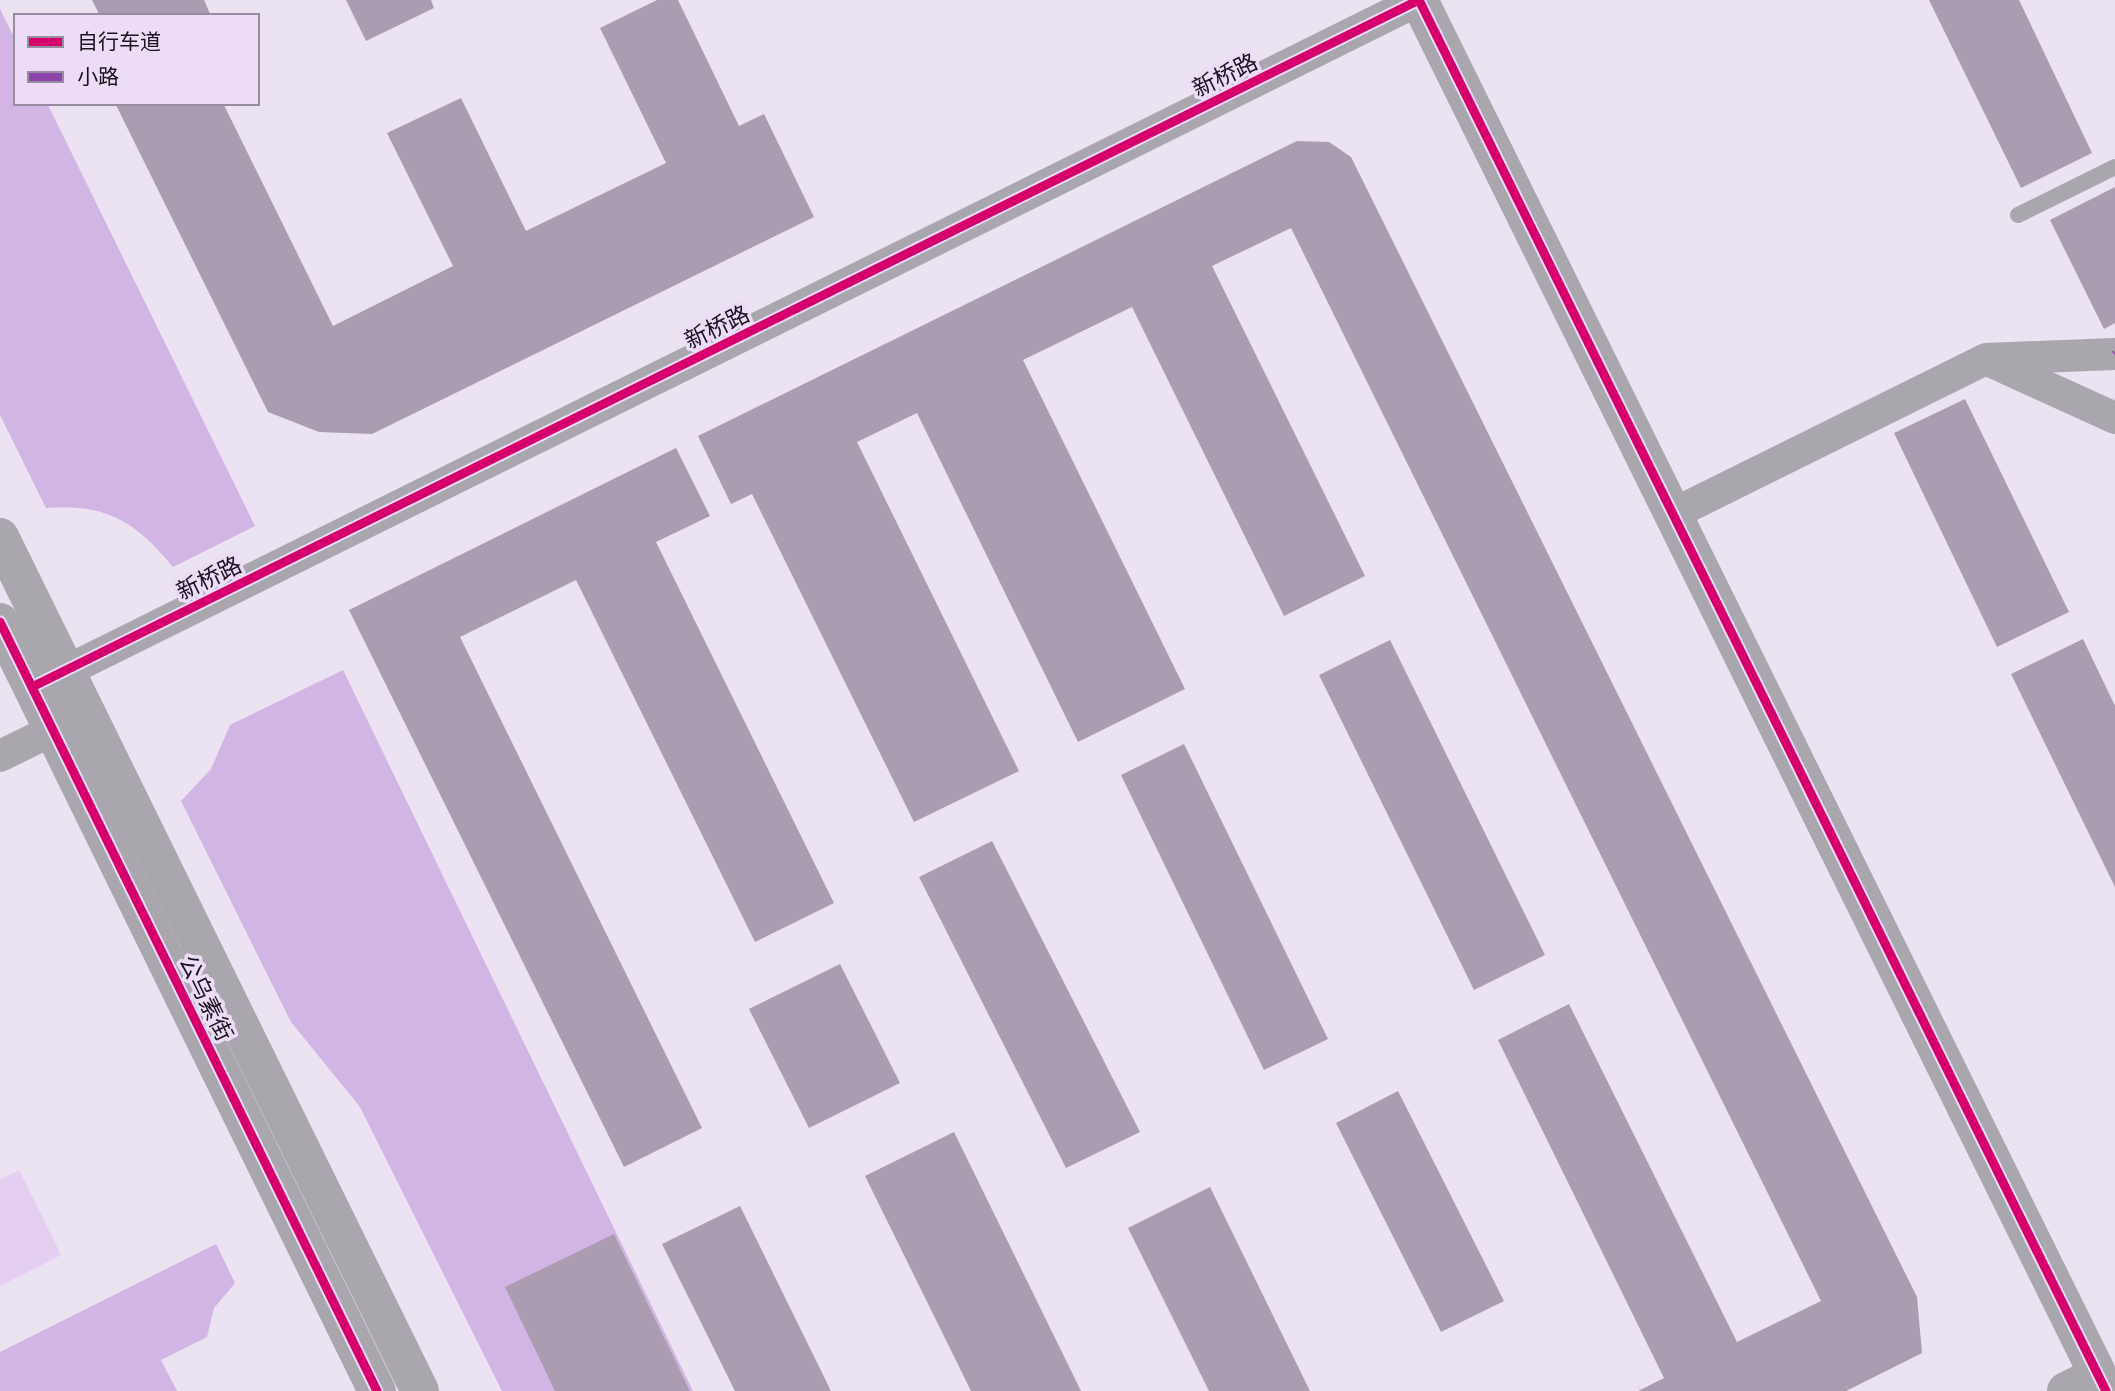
<svg xmlns="http://www.w3.org/2000/svg" width="2115" height="1391" font-family="'Public Sans','Noto Sans SC',sans-serif">
	<style>
		.green { fill: #e4cff3 }
		.forest { fill: #d2b5e5 }
		.building { fill: #aa9db2 }
		.lines { fill: none; stroke-linecap: round; stroke-linejoin: round }
		.service { stroke: #aaa6ad; stroke-width: 16 }
		.minor { stroke: #aaa6ad; stroke-width: 32 }
		.tertiary { stroke: #aaa6ad; stroke-width: 38 }
		.secondary { stroke: #aaa6ae; stroke-width: 38 }
		.quiet { stroke: #8e44ad; stroke-width: 7; stroke-dasharray: 14 7; stroke-linecap: butt }
		.cycleway-casing { stroke: #ecdcf8; stroke-width: 13 }
		.cycleway { stroke: #d6006c; stroke-width: 9 }
		.labels { text-anchor: middle; stroke-width: 7; stroke-linejoin: round; paint-order: stroke }
		.street-label { font-size: 23px; fill: #1a141e; stroke: #ecdcf8 }
	</style>
	<rect width="100%" height="100%" fill="#ebe2f2"/>
	<polygon class="green" points="19,1170 61,1255 0,1286 0,1180"/>
	<g class="forest">
		<path d="M0,9L16,41V103H47L255,526L173,567C136,522 106,503 46,508L0,415Z"/>
		<polygon points="343,670 693,1391 502,1391 360,1107 291,1022 181,801 211,769 230,725"/>
		<polygon points="216,1244 235,1283 214,1308 207,1337 161,1360 177,1391 0,1391 0,1352"/>
	</g>
	<g class="building">
		<polygon points="92,0 204,0 211,16 100,16"/>
		<polygon points="346,0 431,0 434,8 366,41"/>
		<polygon points="657,0 678,0 739,126 764,114 814,217 372,434 319,432 268,412 115,103 223,103 333,326 453,266 387,133 461,98 526,231 666,163 600,28"/>
		<polygon points="1929,0 2019,0 2092,153 2021,188"/>
		<polygon points="1297,141 1329,142 1351,157 1917,1297 1922,1353 1846,1391 1638,1391 1664,1378 1498,1040 1569,1004 1737,1342 1821,1301 1291,228 1212,266 1365,576 1284,616 1132,307 1023,360 1185,689 1078,742 917,413 857,442 1019,771 914,822 752,494 731,504 698,436"/>
		<polygon points="2115,187 2115,323 2104,329 2050,220"/>
		<polygon points="1965,399 2069,612 1997,647 1894,433"/>
		<polygon points="676,448 710,516 656,542 834,903 755,942 576,580 460,637 702,1128 624,1167 349,610"/>
		<polygon points="2083,639 2115,706 2115,887 2011,674"/>
		<polygon points="1390,640 1545,955 1474,990 1319,675"/>
		<polygon points="1184,744 1328,1039 1264,1070 1121,775"/>
		<polygon points="992,841 1140,1132 1066,1168 919,877"/>
		<polygon points="840,964 900,1083 809,1128 749,1009"/>
		<polygon points="1398,1091 1504,1301 1441,1332 1336,1123"/>
		<polygon points="954,1132 1081,1391 971,1391 865,1176"/>
		<polygon points="1210,1187 1310,1391 1209,1391 1128,1228"/>
		<polygon points="740,1206 831,1391 735,1391 662,1244"/>
		<polygon points="614,1234 690,1391 555,1391 505,1287"/>
	</g>
	<g class="lines">
		<polyline class="service" points="2018,215 2115,167"/>
		<g class="minor">
			<polyline points="1992,362 2115,418"/>
			<polyline points="1673,514 1986,359 2114,354"/>
			<polyline points="44,682 1419,0"/>
			<polyline points="0,756 53,730"/>
		</g>
		<g class="tertiary">
			<polyline points="1419,0 2106,1391"/>
			<polyline points="2066,1391 2098,1375"/>
		</g>
		<g class="secondary">
			<polyline points="0,537 420,1391"/>
			<polyline points="0,622 377,1391"/>
		</g>
		<polyline class="quiet" points="2114,354 2115,353"/>
		<defs>
			<g id="cycleway">
				<polyline points="1419,0 2106,1391"/>
				<polyline points="0,622 377,1391"/>
				<polyline points="32,687 1419,0"/>
			</g>
		</defs>
		<use href="#cycleway" class="cycleway-casing"/>
		<use href="#cycleway" class="cycleway"/>
	</g>
	<g class="labels">
		<g class="street-label">
			<text transform="translate(1225 75) rotate(-26)" y="8">新桥路</text>
			<text transform="translate(717 327) rotate(-26)" y="8">新桥路</text>
			<text transform="translate(209 578) rotate(-26)" y="8">新桥路</text>
			<text transform="translate(206 998) rotate(64)" y="8">公乌素街</text>
		</g>
	</g>
	<rect x="14" y="14" width="245" height="91" fill="#ecdcf8" stroke="#988ca1" stroke-width="2"/>
	<rect x="28" y="37" width="35" height="10" fill="#d6006c" stroke="#988ca1" stroke-width="2"/>
	<text x="77" y="49" font-size="21" fill="#1a141e">自行车道</text>
	<rect x="28" y="72" width="35" height="10" fill="#8e44ad" stroke="#988ca1" stroke-width="2"/>
	<text x="77" y="84" font-size="21" fill="#1a141e">小路</text>
</svg>
